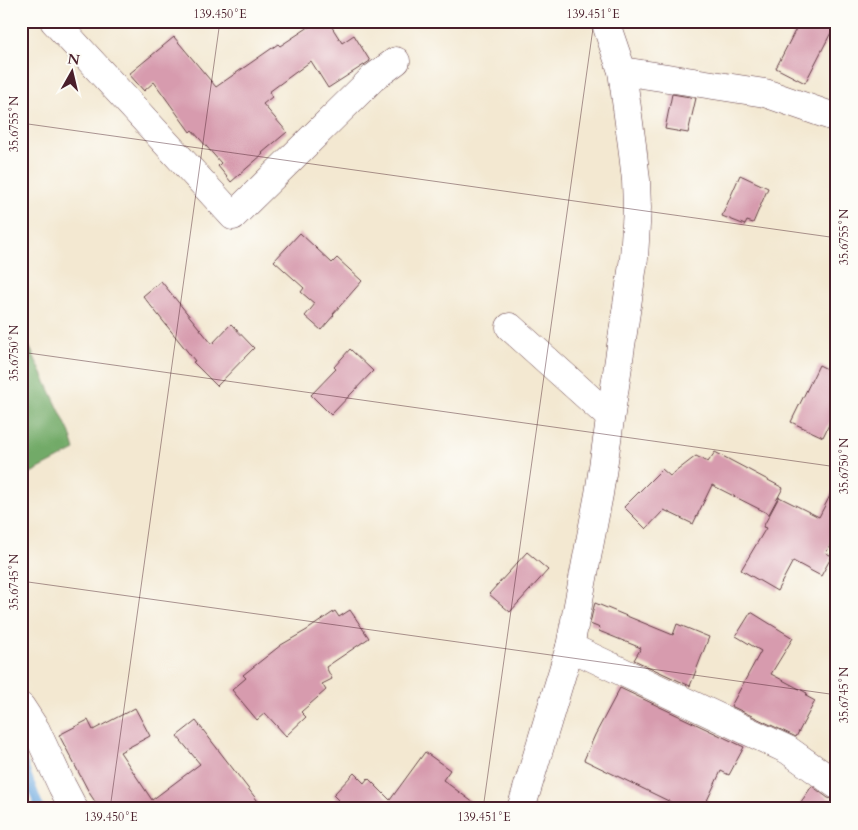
<svg xmlns="http://www.w3.org/2000/svg" width="858" height="830" font-family="Cardo,serif">
	<style>
		.forest { fill: #72aa68; stroke: #5e644a }
		.lines { fill: none; stroke-linecap: round; stroke-linejoin: round }
		.stream { stroke: #70aae0; stroke-width: 9 }
		.building { fill: #d79bae }
		.minor-casing { stroke: #633d44; stroke-width: 29 }
		.minor { stroke: #fff; stroke-width: 28 }
		.ticks { fill: none; stroke: #4a1f2b; stroke-width: 1; stroke-opacity: 0.45 }
		.neatline { fill: none; stroke: #4a1f2b; stroke-width: 2 }
		.ticks-label { font-size: 12px; text-anchor: middle; fill: #4a1f2b }
	</style>
	<rect width="100%" height="100%" fill="#fdfcf7"/>
	<filter id="ink" filterUnits="userSpaceOnUse"><feTurbulence type="fractalNoise" baseFrequency=".02" numOctaves="2"/><feDisplacementMap in="SourceGraphic" scale="10" xChannelSelector="R" yChannelSelector="G"/><feConvolveMatrix kernelMatrix="1 2 1 2 8 2 1 2 1" color-interpolation-filters="sRGB"/></filter>
	<filter id="wash" filterUnits="userSpaceOnUse"><feTurbulence type="fractalNoise" baseFrequency=".0096" numOctaves="4" result="noise"/><feDisplacementMap in="SourceGraphic" scale="20" xChannelSelector="R" yChannelSelector="G"/><feGaussianBlur stdDeviation="1.12" result="paint"/><feColorMatrix in="noise" values="0 0 0 0 0 0 0 0 0 0 0 0 0 0 0 0 0 1.4 0 .05"/><feComposite in="paint" operator="in"/></filter>
	<g filter="url(#wash)">
		<rect width="100%" height="100%" fill="#f3e8d1"/>
		<polygon class="forest" points="21,329 70,433 75,450 21,478"/>
		<g class="lines">
			<polyline class="stream" points="21,759 40,809"/>
		</g>
		<g id="blocks">
			<g class="building">
				<polygon points="318,21 328,21 342,43 354,35 370,61 328,88 311,61 269,92 272,97 263,104 287,132 262,153 263,154 231,182 218,166 221,163 192,130 190,132 154,82 144,91 129,74 174,37 216,87 278,44 280,46"/>
				<polygon points="800,21 837,21 805,83 776,68"/>
				<polygon points="672,94 696,98 688,133 665,129"/>
				<polygon points="740,175 768,188 753,223 747,221 745,225 722,216"/>
				<polygon points="300,233 332,263 337,258 362,281 333,314 334,315 321,330 305,316 315,304 301,292 304,288 274,261"/>
				<polygon points="161,281 212,344 231,324 254,348 217,386 193,362 195,361 143,296"/>
				<polygon points="350,349 373,371 331,415 311,395 336,369 334,367"/>
				<polygon points="819,365 837,374 837,408 823,437 791,422"/>
				<polygon points="715,452 783,488 769,514 712,485 693,524 664,510 646,529 624,507 662,469 670,476 696,456 708,462"/>
				<polygon points="837,482 837,532 826,553 832,556 821,576 793,561 777,591 741,570 766,528 763,527 779,497 819,517"/>
				<polygon points="527,552 548,570 510,612 489,594"/>
				<polygon points="595,603 673,635 677,624 709,637 690,686 634,660 641,648 599,631 600,628 590,624 593,610"/>
				<polygon points="350,610 369,638 326,667 332,679 322,684 326,690 301,712 306,717 286,736 265,713 257,720 232,690 246,678 243,675 281,645 307,630 335,611 339,617"/>
				<polygon points="751,612 793,638 771,674 807,693 806,696 815,701 796,737 731,706 761,651 736,636"/>
				<polygon points="620,688 744,747 729,775 721,771 703,809 685,809 584,760 595,735"/>
				<polygon points="135,708 150,736 120,752 152,800 200,764 177,736 196,721 264,809 100,809 90,794 59,735 88,720 93,730"/>
				<polygon points="425,752 450,770 443,780 482,809 347,809 333,795 354,773 364,783 368,778 390,800"/>
				<polygon points="812,786 828,798 837,800 837,809 796,809"/>
			</g>
		</g>
	</g>
	<g filter="url(#ink)">
		<use href="#blocks" fill-opacity="0" stroke="#633d44" stroke-width="1"/>
		<g class="lines">
			<defs>
				<g id="minor">
					<polyline points="54,21 233,216 373,78 396,61"/>
					<polyline points="622,71 765,93 837,118"/>
					<polyline points="510,327 610,417"/>
					<polyline points="570,647 788,750 837,785"/>
					<polyline points="21,707 36,730 62,786 74,809"/>
					<polyline points="521,809 570,647 599,494 634,258 637,208 636,180 632,145 622,71 605,21"/>
				</g>
			</defs>
			<use href="#minor" class="minor-casing"/>
			<use href="#minor" class="minor"/>
		</g>
	</g>
	<path class="ticks" d="M21,123L837,238M21,352L837,467M21,581L837,695M110,809L220,21M483,809L594,21"/>
	<rect width="858" height="830" fill="none" stroke="#fdfcf7" stroke-width="55"/>
	<g transform="translate(72 72) rotate(8)" stroke="#fdfcf7" stroke-width="4" paint-order="stroke">
	<path d="M0-4L9 19L0 12L-9 19Z" fill="#4a1f2b"/>
	<text y="-8" font-size="14" font-weight="bold" text-anchor="middle" fill="#4a1f2b">N</text>
	</g>
	<rect x="28" y="28" width="802" height="774" class="neatline"/>
	<g class="ticks-label">
		<text x="220" y="18">139.450°E</text>
		<text x="593" y="18">139.451°E</text>
		<text transform="translate(14 124) rotate(-90)" y="4">35.6755°N</text>
		<text transform="translate(844 237) rotate(-90)" y="4">35.6755°N</text>
		<text transform="translate(14 353) rotate(-90)" y="4">35.6750°N</text>
		<text transform="translate(844 466) rotate(-90)" y="4">35.6750°N</text>
		<text transform="translate(14 582) rotate(-90)" y="4">35.6745°N</text>
		<text transform="translate(844 695) rotate(-90)" y="4">35.6745°N</text>
		<text x="111" y="821">139.450°E</text>
		<text x="484" y="821">139.451°E</text>
	</g>
</svg>
